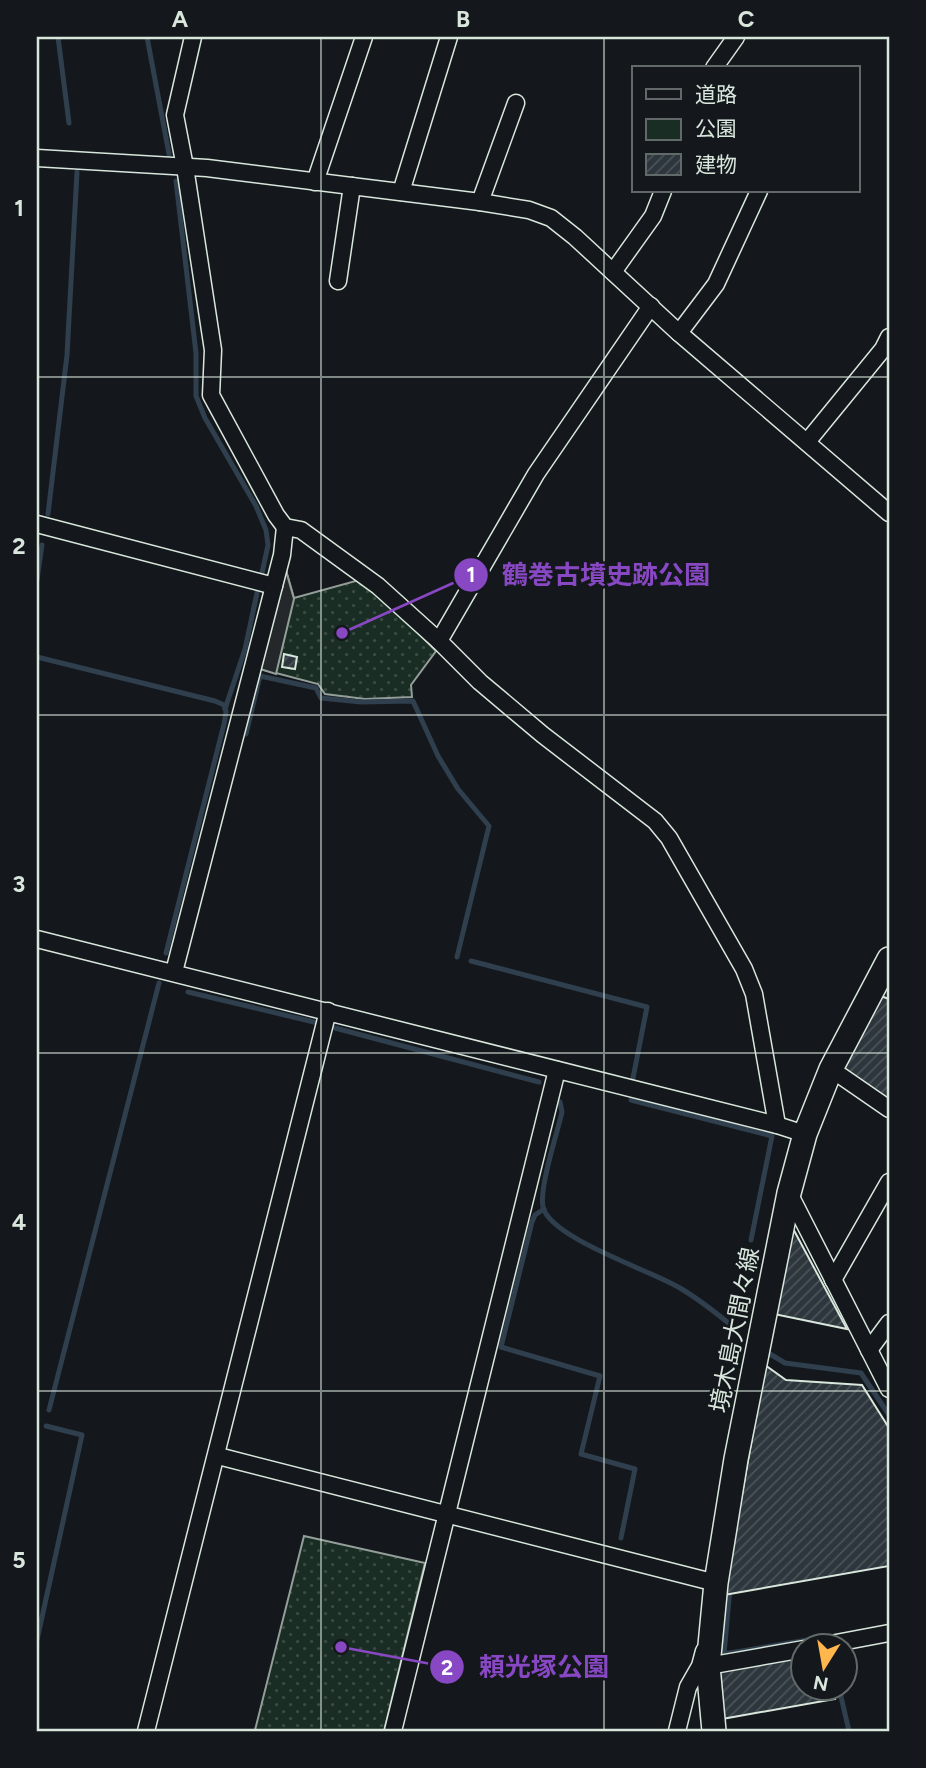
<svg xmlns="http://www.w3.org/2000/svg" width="926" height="1768" font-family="Figtree,'Noto Sans JP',sans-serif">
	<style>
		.green { fill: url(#green-dots); stroke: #939e99; stroke-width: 2 }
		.parking { fill: #24282b; stroke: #939e99; stroke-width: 2 }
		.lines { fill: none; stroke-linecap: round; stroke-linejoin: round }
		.stream { stroke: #2f3f4d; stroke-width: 5 }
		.building { fill: url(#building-hatch); stroke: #d8e6dc; stroke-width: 2 }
		.street-casing { stroke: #d8e6dc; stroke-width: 19 }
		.secondary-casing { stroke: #d8e6dc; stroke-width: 26 }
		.street { stroke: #14181c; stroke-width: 16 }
		.secondary { stroke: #14181c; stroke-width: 23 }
		.grid { fill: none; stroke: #d8e6dc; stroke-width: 2; stroke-opacity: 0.55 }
		.labels { text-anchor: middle; stroke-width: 5; stroke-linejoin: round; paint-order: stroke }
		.street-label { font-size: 24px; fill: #d8e6dc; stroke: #14181c }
		.leader { fill: none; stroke: #8948c3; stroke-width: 2.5 }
		.callout-dot { fill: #8948c3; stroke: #14181c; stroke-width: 2.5 }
		.mark-label { font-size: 21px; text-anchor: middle; font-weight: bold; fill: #fff }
		.callout-label { font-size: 26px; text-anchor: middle; font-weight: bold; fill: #8948c3; stroke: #14181c; stroke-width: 5; stroke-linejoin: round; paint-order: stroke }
		.neatline { fill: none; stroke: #d8e6dc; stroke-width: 2.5 }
		.grid-label { font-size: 23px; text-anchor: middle; font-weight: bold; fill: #d8e6dc }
	</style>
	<defs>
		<pattern id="green-dots" width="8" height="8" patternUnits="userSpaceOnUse" patternTransform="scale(1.75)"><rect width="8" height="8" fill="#1a2d24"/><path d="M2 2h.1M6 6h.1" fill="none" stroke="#3b4b43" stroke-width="1.8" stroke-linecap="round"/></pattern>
		<pattern id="building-hatch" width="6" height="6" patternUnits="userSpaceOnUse" patternTransform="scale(1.75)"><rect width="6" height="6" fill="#2c363c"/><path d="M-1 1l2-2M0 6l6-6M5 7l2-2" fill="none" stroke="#4a5358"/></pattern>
	</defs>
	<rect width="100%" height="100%" fill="#14181c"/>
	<g class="green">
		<polygon points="285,567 294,598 359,580 400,615 436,651 411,685 412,697 365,699 325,694 318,684 257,668"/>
		<polygon points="304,1536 425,1563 384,1731 255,1730"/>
	</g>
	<polygon class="parking" points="285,567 294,599 276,674 257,668"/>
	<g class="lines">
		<g class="stream">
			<polyline points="58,37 69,123"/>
			<polyline points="147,37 169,154"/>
			<polyline points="176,181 196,353 196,396 205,418 256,506 266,530 268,545 262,573"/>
			<polyline points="48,514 67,355 77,172"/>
			<polyline points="37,580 42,545"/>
			<polyline points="37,657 215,701 224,705 226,712 224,724 166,953"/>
			<polyline points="225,709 245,649 257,593"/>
			<polyline points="246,734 260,676 316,688 321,698 361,702 413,701 438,756 458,789 489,826 457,957"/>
			<polyline points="471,961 647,1007 633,1078"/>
			<polyline points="188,992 314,1022"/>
			<polyline points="335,1028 539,1082"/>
			<polyline points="631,1100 772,1136 751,1240"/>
			<path d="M560,1102L562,1112C557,1134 539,1188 543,1207C550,1238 652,1271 680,1288C700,1300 719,1315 737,1330"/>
			<polyline points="544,1209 535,1215 532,1222 501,1347 600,1376 581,1454 635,1469 621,1538"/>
			<polyline points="770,1354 785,1363 861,1373 889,1415"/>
			<polyline points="49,1410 159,983"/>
			<polyline points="730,1588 724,1654 819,1638"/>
			<polyline points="37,1640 82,1435 46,1426"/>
			<polyline points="839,1688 849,1731"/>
		</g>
	</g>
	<g class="building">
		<polygon points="284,654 297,657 295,669 282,667"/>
		<polygon points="878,995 889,999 889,1103 840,1069"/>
		<polygon points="790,1223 847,1329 774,1314"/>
		<polygon points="765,1365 786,1380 862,1385 889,1428 889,1566 724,1595"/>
		<polygon points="804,1656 804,1688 833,1688 835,1699 722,1719 719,1670"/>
	</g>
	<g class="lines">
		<defs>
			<g id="street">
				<polyline points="193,37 175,115 185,167 213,350 211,395 276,515 285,527 301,530 378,586 439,641 480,682 543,735 655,821 669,838 744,969 754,994 777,1125"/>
				<polyline points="714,68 736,37"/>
				<polyline points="37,158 207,168 480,202 529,210 551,218 575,237 679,333 889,513"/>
				<polyline points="315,182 364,37"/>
				<polyline points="401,192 449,37"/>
				<polyline points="480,202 516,103"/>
				<polyline points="613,272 653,216 663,191"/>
				<polyline points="338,281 352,186"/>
				<polyline points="679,333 716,284 759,191"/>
				<polyline points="807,442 883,349 889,337"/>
				<polyline points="37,524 274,586"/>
				<polyline points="439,641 536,474 651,306"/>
				<polyline points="37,939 777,1125 805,1134"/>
				<polyline points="174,972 282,555 285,527"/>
				<polyline points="831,1069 889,1109"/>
				<polyline points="789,1193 889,1389"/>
				<polyline points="833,1280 889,1182"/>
				<polyline points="869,1350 889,1323"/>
				<polyline points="218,1456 716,1583"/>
				<polyline points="820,1646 889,1633"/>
				<polyline points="708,1666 804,1649"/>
				<polyline points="146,1731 328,1011"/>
				<polyline points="393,1731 557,1070"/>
				<polyline points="677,1731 688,1687 700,1666 704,1651"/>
			</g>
			<polyline id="secondary" points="714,1731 708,1666 716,1583 736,1459 789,1193 805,1134 831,1069 889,959"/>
		</defs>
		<use href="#street" class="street-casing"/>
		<use href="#secondary" class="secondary-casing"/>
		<use href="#street" class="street"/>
		<use href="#secondary" class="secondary"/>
	</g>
	<path class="grid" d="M321,37V1731M604,37V1731M37,377H889M37,715H889M37,1053H889M37,1391H889"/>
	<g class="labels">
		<g class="street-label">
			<text transform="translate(735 1330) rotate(-79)" y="8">境木島大間々線</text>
		</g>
	</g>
	<path class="leader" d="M342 633L471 575M341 1647L447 1667"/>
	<g class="callout-dot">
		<circle cx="342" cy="633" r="7"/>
		<circle cx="341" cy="1647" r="7"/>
		<circle cx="471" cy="575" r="18"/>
		<circle cx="447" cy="1667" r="18"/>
	</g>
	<g class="mark-label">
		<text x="471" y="582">1</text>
		<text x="447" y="1675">2</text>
	</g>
	<g class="callout-label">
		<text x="606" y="584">鶴巻古墳史跡公園</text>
		<text x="544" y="1676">頼光塚公園</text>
	</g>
	<rect width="926" height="1768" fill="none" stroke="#14181c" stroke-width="77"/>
	<rect x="632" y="66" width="228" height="126" fill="#14181c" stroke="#626a69" stroke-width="2"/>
	<rect x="646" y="89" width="35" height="10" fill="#14181c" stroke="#626a69" stroke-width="2"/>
	<text x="695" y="102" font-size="21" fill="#d8e6dc">道路</text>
	<rect x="646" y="119" width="35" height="21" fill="#1a2d24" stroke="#626a69" stroke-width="2"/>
	<text x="695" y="136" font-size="21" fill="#d8e6dc">公園</text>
	<rect x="646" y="154" width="35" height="21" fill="url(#building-hatch)" stroke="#626a69" stroke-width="2"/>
	<text x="695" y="172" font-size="21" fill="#d8e6dc">建物</text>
	<g transform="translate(824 1667) rotate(191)"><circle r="33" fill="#14181c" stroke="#626a69" stroke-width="2"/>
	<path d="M0-5L12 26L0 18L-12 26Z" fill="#ffb74d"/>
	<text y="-10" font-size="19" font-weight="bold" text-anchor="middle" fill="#d8e6dc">N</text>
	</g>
	<rect x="38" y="38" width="850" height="1692" class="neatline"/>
	<g class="grid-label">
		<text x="180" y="27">A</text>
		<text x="463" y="27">B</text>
		<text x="746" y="27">C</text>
		<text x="19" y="216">1</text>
		<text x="19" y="554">2</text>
		<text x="19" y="892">3</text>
		<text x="19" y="1230">4</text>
		<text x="19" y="1568">5</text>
	</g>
</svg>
